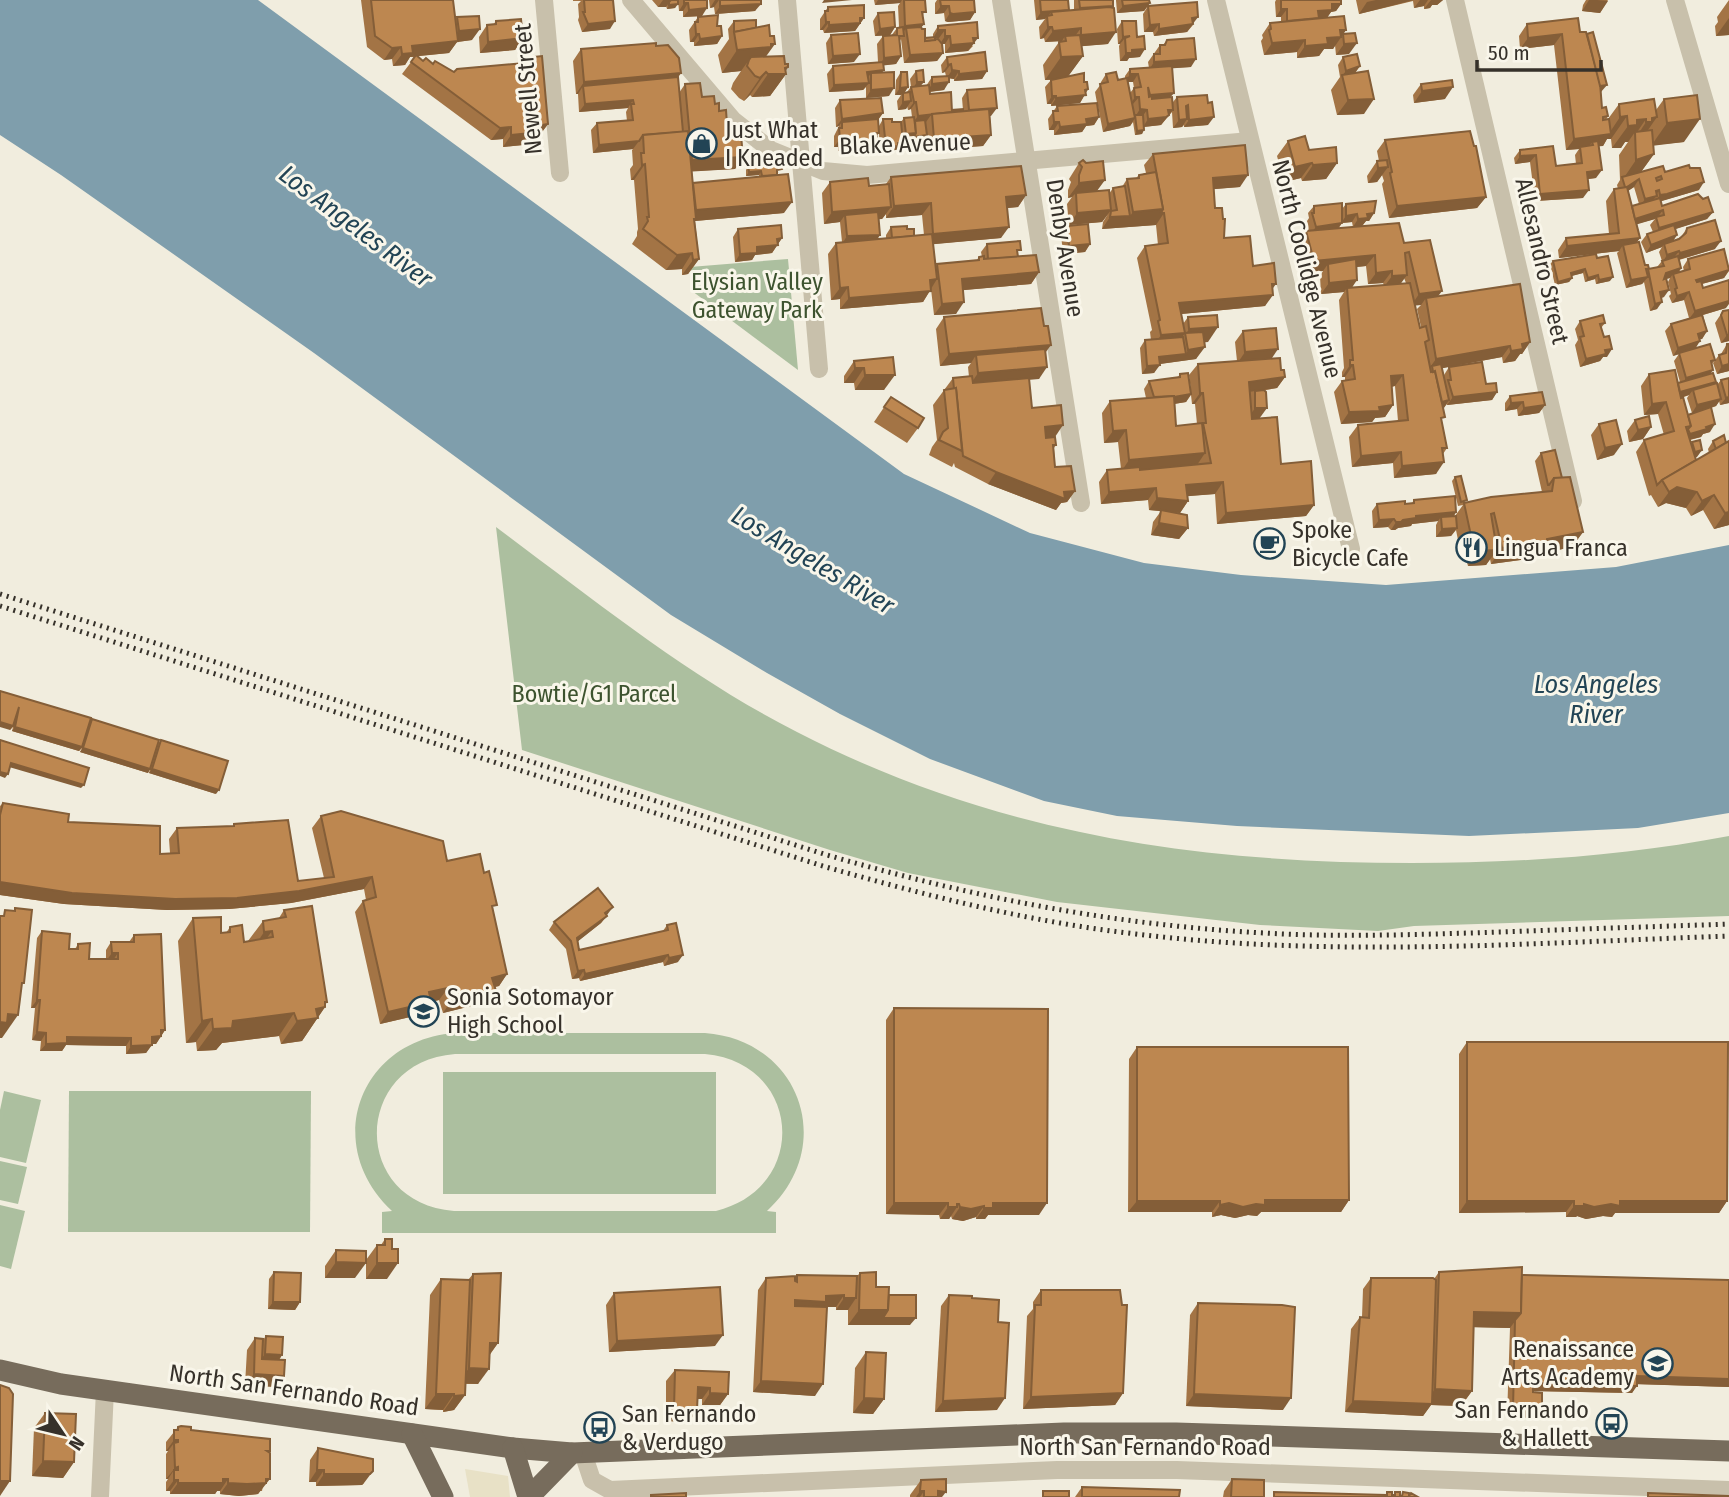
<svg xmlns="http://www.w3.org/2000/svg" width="1729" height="1497" font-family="'Fira Sans Condensed',sans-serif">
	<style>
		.green { fill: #acbf9f; fill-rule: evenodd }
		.plaza { fill: #e8e1c6 }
		.water { fill: #7f9eac }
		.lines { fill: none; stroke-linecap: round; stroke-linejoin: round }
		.minor { stroke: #c8c0ab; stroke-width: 18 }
		.major { stroke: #776c5c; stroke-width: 21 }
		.rail { stroke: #36312a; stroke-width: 5; stroke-dasharray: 2 5; stroke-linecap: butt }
		.wall { fill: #a37445; fill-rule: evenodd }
		.shaded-wall { fill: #845e38 }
		.building { fill: #bd8750; stroke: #845e38; stroke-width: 2; fill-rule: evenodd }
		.labels { text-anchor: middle; stroke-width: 6; stroke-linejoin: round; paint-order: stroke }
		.street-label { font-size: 24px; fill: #36312a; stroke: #f9f6ea }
		.poi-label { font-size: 24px; fill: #36312a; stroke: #f9f6ea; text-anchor: start }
		.park-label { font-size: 24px; fill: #3d532f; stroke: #f9f6ea }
		.water-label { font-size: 26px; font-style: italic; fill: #245; stroke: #f9f6ea }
	</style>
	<rect width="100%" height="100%" fill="#f1edde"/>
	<g class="green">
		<polygon points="788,259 798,370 692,291 690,267"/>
		<path d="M496,527C593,599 689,677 797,732C993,833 1194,863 1412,863C1518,863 1625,856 1729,836V916L1414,926L1378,931L1260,925L1057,902L969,885L908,873L830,850L522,750Z"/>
		<path d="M455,1033H705C800,1040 838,1146 767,1211L776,1212V1233H382V1212L392,1211C321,1145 359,1040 455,1033ZM455,1054H705C802,1063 810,1188 716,1211H454C350,1203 352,1062 455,1054Z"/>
		<rect x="443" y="1072" width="273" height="122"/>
		<polygon points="4,1091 41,1100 26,1163 0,1157 0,1110"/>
		<polygon points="69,1091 311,1091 310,1232 68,1232"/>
		<polygon points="0,1161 27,1167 18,1204 0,1200"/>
		<polygon points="0,1205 25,1211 11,1269 0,1266"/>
	</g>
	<polygon class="plaza" points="465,1469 508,1476 510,1497 470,1497"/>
	<polygon class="water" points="0,0 258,0 904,474 1030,533 1144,563 1241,575 1386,585 1616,567 1729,545 1729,813 1638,828 1469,836 1237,826 1117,816 1044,801 930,759 840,714 767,673 671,615 314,353 61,175 0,135"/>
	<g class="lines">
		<g class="minor">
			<polyline points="544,0 560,173"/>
			<polyline points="631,0 733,120 771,150 823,171 867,175 1250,141"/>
			<polyline points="787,0 819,369"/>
			<polyline points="1001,0 1081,503"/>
			<polyline points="1216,0 1351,549"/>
			<polyline points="1455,0 1573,501"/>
			<polyline points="1675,0 1729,184"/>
			<polyline points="583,1453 592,1480 610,1490 1057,1470 1177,1470 1729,1490"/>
			<polyline points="100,1497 105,1390"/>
		</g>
		<g class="major">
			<polyline points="0,1370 61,1384 513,1448 572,1453 1064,1433 1176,1433 1729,1451"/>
			<polyline points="412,1434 443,1497"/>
			<polyline points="513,1448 528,1497"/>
			<polyline points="529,1497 572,1453"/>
		</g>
		<g class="rail">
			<path d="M0,594L827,855C972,897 1113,925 1264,933C1332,937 1401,935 1470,933C1556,930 1643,927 1729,924"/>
			<path d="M0,606L826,867C928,896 1030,922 1136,934C1333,958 1532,943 1729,936"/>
		</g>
	</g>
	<g class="wall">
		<polygon points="361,0 453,0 455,20 457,17 472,40 457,42 449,53 417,56 423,61 454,72 521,63 525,58 548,124 533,144 503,147 503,139 491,140 402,74 415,57 410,57 405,65 393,66 392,59 384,60 367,47"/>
		<polygon points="573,0 613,0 610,29 582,32 578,20 579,17 578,4 581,1 573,1"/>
		<polygon points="652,0 707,0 702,16 683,17 683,11 679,11 678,0 675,8 667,9 666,6 658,7"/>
		<polygon points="709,0 761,0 755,11 715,14 714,7 710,8"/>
		<polygon points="874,0 925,0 923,17 924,24 921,27 925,38 933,37 933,34 938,26 973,46 968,51 945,53 945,44 942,44 943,53 937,61 904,63 901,39 900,41 901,56 896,64 883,65 884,70 881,73 889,96 866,98 866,87 863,90 829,92 827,74 833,66 878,62 877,44 883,36 891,36 897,28 899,27 898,6 900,3 875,5"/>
		<polygon points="937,0 974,0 975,12 970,20 948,22 945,21 944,13 935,14 935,3"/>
		<polygon points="1034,0 1068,0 1069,10 1074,10 1074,0 1113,0 1108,44 1081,46 1083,56 1068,76 1084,82 1088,89 1080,103 1051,106 1051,104 1047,104 1045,87 1051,80 1045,80 1043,65 1059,42 1062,41 1045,42 1044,38 1040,39 1039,27 1045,19 1036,20"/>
		<polygon points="1116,0 1149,0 1150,3 1144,11 1117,13"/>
		<polygon points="1276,0 1341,0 1341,4 1336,11 1331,12 1327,17 1346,30 1343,34 1349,54 1336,55 1335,45 1333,49 1324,49 1319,56 1297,58 1297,52 1264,55 1261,41 1263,38 1262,35 1270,23 1281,22 1281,17 1276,17 1275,2"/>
		<polygon points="1356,0 1443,0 1437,5 1432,5 1430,8 1424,9 1424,6 1414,8 1413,1 1359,14"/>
		<polygon points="1586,0 1612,0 1608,0 1600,13 1582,11 1583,5"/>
		<polygon points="1729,0 1729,35 1716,36 1715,26 1718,22 1717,17"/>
		<polygon points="1148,6 1193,25 1187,32 1154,36 1153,32 1144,32 1143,14"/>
		<polygon points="828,7 864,18 855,31 824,33 823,30 820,30 820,19"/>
		<polygon points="878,13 895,27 890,35 875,36 873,21"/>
		<polygon points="698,17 717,26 722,36 717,44 694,46 694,42 690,42 689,30"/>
		<polygon points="496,21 523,38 515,50 480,53 479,37 487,25 493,25"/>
		<polygon points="734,21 756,28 766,57 786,71 786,74 770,96 752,97 750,95 744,101 739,98 731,89 733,83 741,71 722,73 718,55 729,39 728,29"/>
		<polygon points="1122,21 1137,37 1140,57 1129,58 1127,61 1120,61 1119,46 1120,44 1118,44 1117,29"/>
		<path d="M1527,24L1580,32L1601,92L1602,108L1608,116L1606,120L1608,119L1619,104L1656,110L1664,99L1684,142L1653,145L1654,154L1641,172H1665L1699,190L1661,201L1662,206L1713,212L1707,219L1675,229L1673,241L1681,237L1687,228L1715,249L1679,260L1681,268L1679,272L1684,271L1683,267L1688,259L1729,268V271L1724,278L1702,284L1703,288L1726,308L1703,315L1707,331L1702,339H1700L1695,349L1715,360L1712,364L1711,373L1716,382L1714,384L1717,385L1721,380L1729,403L1720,405L1719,401L1716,406L1711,408L1710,432L1703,434L1701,437L1690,440L1691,444L1692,442L1702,450L1695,458L1696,460L1709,453L1708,449L1713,441L1724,435L1729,525L1714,529L1703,510L1691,516L1686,508L1666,503L1658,507L1651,495L1649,496L1636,452L1644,440L1664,435L1658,414L1644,415L1641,386L1649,374L1678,383L1680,382L1674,361L1679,354L1673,356L1665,331L1671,324L1689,318L1684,300L1672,303L1669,296L1671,294L1668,282L1670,278L1666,279L1664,297L1661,298L1657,309L1650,311L1644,282L1642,284L1626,288L1617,253L1619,251L1559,258L1558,250L1566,238L1609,234L1606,201L1614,189H1618L1617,185L1620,180L1619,155L1628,142H1625L1621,148H1612L1611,139H1607L1603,146H1599L1596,178L1587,179L1583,198L1535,201L1530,162L1515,164L1514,158L1520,150L1553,146L1556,166L1576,164L1575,155L1579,149L1566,150L1554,45L1520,49L1519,36ZM1634,187L1639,204L1632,206L1628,191ZM1655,219L1650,225L1653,232L1647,234L1641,242L1646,253L1662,247L1659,252L1662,261L1657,267L1649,269L1645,265L1637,242L1640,238L1636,224ZM1689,395L1687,398L1692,413L1688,415L1681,398Z"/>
		<polygon points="831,35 854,62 828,64 826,43"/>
		<path d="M1167,40L1191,67L1172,68L1170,97L1173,102L1177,97L1207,95L1208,125L1184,127V125L1182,127L1173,128L1172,112L1161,125L1144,127L1142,134L1135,135L1133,122L1130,126L1103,132L1098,106L1099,117L1094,125L1086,126L1082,132L1054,135V130H1049L1048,119L1057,106L1097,103L1095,92L1101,84V82L1106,74L1118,80L1125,79V76L1130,69L1149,68L1148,62L1160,45H1163ZM1128,82H1133L1134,88L1130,93Z"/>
		<polygon points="656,46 678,77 679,93 685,84 702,97 715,104 743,157 735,169 692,171 693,183 759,177 759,175 746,176 746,170 748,166 779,173 777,173 784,213 695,221 699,259 688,274 682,275 682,269 666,270 632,244 637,236 637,232 638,229 634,180 631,180 630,169 633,165 632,150 633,149 593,153 591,130 597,123 627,121 626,112 628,108 579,112 578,94 576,94 573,61 581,49"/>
		<polygon points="947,57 987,71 982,79 954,81 954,79 949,78 944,90 930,92 930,94 952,110 963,110 962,98 967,90 991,116 990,116 991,135 983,146 926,150 925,138 924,139 911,140 903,142 898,150 895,150 892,154 880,155 879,133 876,137 877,140 868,150 838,151 838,147 834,147 834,136 839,126 836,127 835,108 840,100 883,113 878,120 879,126 883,119 892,122 901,122 904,118 912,117 911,109 908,110 907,106 906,109 898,110 897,101 901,95 895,95 896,80 901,72 908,87 904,93 907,92 911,87 910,79 916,71 921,86 926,86 932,77 946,76 945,72 942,73 941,65"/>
		<polygon points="1343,57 1360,66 1355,73 1364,114 1337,115 1331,90 1340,77 1338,65"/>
		<polygon points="1421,84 1445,99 1414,103 1413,95"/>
		<polygon points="1385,140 1486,197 1477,208 1389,218 1382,184 1384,181 1382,175 1377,182 1368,183 1367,176 1377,161 1379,161 1377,151"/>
		<polygon points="1288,141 1309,150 1337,163 1326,179 1302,181 1301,178 1284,182 1277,156"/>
		<polygon points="1153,154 1240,187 1213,189 1215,208 1224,238 1253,266 1273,289 1265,306 1181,314 1183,324 1188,317 1208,342 1204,342 1196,359 1159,364 1154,373 1142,374 1140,348 1145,340 1151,340 1150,332 1152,330 1137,258 1145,246 1158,245 1156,225 1102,229 1103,222 1108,214 1102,222 1069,225 1067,204 1072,197 1068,198 1068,190 1071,182 1069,179 1079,163 1097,191 1109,194 1113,188 1122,187 1127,179 1136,178 1139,175 1146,173 1144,165"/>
		<path d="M891,177L1026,195L1018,207L1007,208L1001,238L933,244L936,266L937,264L976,261L979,257H982L981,252L987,244L1018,255V257L1039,272L1031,284L963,290L956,314L934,315L931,289L923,302L840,309V299L831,300L828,254L836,243L842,242L840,222L824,224L822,193L830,182L869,186L886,184ZM886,214V218L922,215L924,235L914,236L891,227L886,235V238L878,239L879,219H882Z"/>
		<path d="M1346,204L1374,213L1369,221H1366L1362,226L1353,227L1352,222L1342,223L1338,229L1404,243L1438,296L1530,342L1522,354H1520L1515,361L1503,363L1502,357L1442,368L1444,375L1449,367L1486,384L1497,392L1492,400L1447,405V404L1443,408L1441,422L1447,448L1443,454L1436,474L1394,478L1393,463L1352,467L1349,437L1358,425L1398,421L1395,386L1392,387L1393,405L1385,417L1375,418L1372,422L1341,424L1334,392L1342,381L1345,380V377H1342V372L1344,368L1339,300L1344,292L1321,294L1320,276L1323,271L1305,272L1298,243L1306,231H1309L1307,221L1309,218L1308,213L1314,206L1342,209ZM1366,266L1368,284L1383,283L1384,285L1352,288L1356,267ZM1404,278L1406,283L1400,284ZM1415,305H1421L1417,309L1421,327L1420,328Z"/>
		<polygon points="1067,226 1090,244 1085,252 1063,254 1061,234"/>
		<polygon points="738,229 782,238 772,253 755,255 752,260 735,262 733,237"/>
		<polygon points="1597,258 1610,281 1596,284 1595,279 1585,282 1583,273 1571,276 1572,278 1569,282 1555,285 1550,264 1553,261"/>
		<polygon points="1729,310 1729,341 1721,343 1715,323 1723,311"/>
		<polygon points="944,317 1046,352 1039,379 1029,379 1032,408 1055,437 1056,445 1054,448 1055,467 1075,491 1067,502 1061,503 1056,510 988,484 955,467 954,463 952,467 929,455 932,447 937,440 933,405 953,378 969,377 968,367 971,363 940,366 936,329"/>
		<polygon points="1580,321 1605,323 1601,328 1607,357 1603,357 1600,361 1580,367 1575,345 1578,340 1575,329"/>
		<path d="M1243,331L1271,359L1281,370L1285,377L1277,388L1260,391V418L1281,464L1314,505L1306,516L1217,524L1215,494L1187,496L1188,501L1180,513L1166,511L1188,528L1179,539L1151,535L1153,522L1161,511L1149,510L1148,500L1101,504L1099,482L1107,470L1121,469L1118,442L1104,443L1102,413L1110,401L1146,398L1144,389L1149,381L1178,377L1180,374L1191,391L1189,375L1198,364L1237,361L1235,342ZM1191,395L1192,404H1195L1197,424L1176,426L1174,404L1186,402Z"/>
		<polygon points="1727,344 1729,371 1717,374 1713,363 1719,355 1721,354"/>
		<polygon points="893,357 884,390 855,390 854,383 844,383 844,376 854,361"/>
		<polygon points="1510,396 1545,405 1539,413 1518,416 1517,409 1505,411 1505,403"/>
		<polygon points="891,397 918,428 907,443 874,422"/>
		<polygon points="1635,420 1651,427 1643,439 1629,442 1627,431"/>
		<polygon points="1599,424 1614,455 1597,460 1591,435"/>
		<polygon points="1541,453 1562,478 1583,532 1572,547 1539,554 1536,558 1491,564 1490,559 1486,565 1468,566 1466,559 1462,560 1456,530 1451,536 1436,537 1436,525 1438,521 1412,524 1411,526 1398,528 1395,530 1391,530 1388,527 1373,528 1372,511 1377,504 1412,503 1414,500 1456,512 1454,516 1455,516 1463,505 1458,506 1452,481 1455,477 1465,503 1542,492 1535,461"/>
		<polygon points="0,691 89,723 92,719 158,744 161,740 216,794 149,773 150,769 148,773 80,752 82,748 79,751 12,731 13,727 10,730"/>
		<polygon points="3,803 68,822 160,854 170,853 169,839 177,828 233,827 234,824 298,881 324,878 312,828 321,816 447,861 493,910 507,974 499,986 495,987 496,991 487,1002 443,1013 439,1000 431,1002 423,1014 380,1024 355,912 363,901 366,900 364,889 291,903 229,909 167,910 64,904 0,895 0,806"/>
		<polygon points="284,910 327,1002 325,1005 325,1007 302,1041 281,1044 279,1036 222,1043 216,1050 197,1051 196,1042 186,1043 178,941 193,918 221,933 226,933 230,927 244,942 248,941 263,921 279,918"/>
		<polygon points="608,915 601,923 578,941 579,950 663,931 667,925 678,962 664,966 663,962 580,981 579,978 572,979 566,949 549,930 554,922"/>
		<polygon points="42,931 69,949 75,949 78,944 89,959 106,959 106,950 111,942 129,942 134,935 165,1030 156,1044 152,1044 146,1053 126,1054 126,1046 66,1045 62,1051 40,1051 41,1041 32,1040 35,1008 31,1008 37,938"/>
		<polygon points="894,1008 1039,1215 988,1215 985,1219 976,1219 976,1217 963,1221 952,1219 951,1216 949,1219 940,1219 939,1215 886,1214 886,1020"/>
		<polygon points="1467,1042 1727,1201 1719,1213 1615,1213 1612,1217 1603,1216 1586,1219 1577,1216 1576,1217 1566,1217 1566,1212 1459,1213 1459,1054"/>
		<polygon points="1137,1047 1349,1200 1341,1212 1261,1212 1257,1216 1248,1215 1235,1218 1221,1215 1212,1217 1212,1212 1128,1212 1129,1059"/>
		<polygon points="385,1239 387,1279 366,1279 366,1260 377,1245 381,1245"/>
		<polygon points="336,1250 355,1278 325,1278 325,1266"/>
		<polygon points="274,1272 300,1302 295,1310 268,1309 269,1279"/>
		<polygon points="1439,1272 1522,1275 1729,1387 1637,1384 1632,1393 1533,1391 1536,1418 1507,1417 1510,1328 1474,1327 1472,1391 1461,1406 1431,1405 1423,1416 1345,1412 1351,1329 1360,1317 1362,1317 1363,1289 1371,1278 1434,1279"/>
		<polygon points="860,1273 876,1287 889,1295 910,1325 848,1325 848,1309 836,1310 836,1307 822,1307 815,1396 753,1392 758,1290 766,1278 795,1278 797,1275 857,1276"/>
		<polygon points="473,1274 498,1343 489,1356 478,1384 465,1384 465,1395 454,1410 443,1412 443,1410 425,1409 430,1295 441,1279 468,1280"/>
		<polygon points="1041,1290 1123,1393 1115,1405 1023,1409 1027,1316 1033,1309 1033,1302"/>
		<polygon points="614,1293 715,1346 609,1352 606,1305"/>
		<polygon points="949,1295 972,1298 998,1322 997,1410 935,1412 941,1306"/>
		<polygon points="1198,1303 1283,1410 1186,1406 1190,1315"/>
		<polygon points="266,1336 282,1355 279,1360 284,1376 276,1387 245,1385 247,1350 255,1338 263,1340"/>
		<polygon points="866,1352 884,1399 873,1414 853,1413 855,1368"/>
		<polygon points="675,1370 728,1394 720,1405 702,1405 702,1399 698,1399 697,1410 689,1422 666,1421 666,1381"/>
		<polygon points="45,1413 74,1462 63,1478 32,1476 34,1428"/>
		<polygon points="178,1427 269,1452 262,1491 260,1491 258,1494 239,1496 220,1494 220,1491 217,1491 215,1494 170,1494 170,1491 166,1491 166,1482 168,1479 166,1479 166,1454 168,1451 166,1451 166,1442"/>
		<polygon points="318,1448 364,1483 362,1485 316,1486 316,1482 309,1482 310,1460"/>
		<polygon points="1232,1479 1264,1497 1223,1497 1224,1491"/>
		<polygon points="921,1480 942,1497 910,1497 910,1495"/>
		<polygon points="1082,1487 1179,1497 1075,1497"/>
	</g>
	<g class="shaded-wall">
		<polygon points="663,0 671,0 666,7 658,7"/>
		<polygon points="715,0 719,0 714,7 710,8"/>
		<polygon points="824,0 852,0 822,3"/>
		<polygon points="878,0 902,0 900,3 875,5"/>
		<polygon points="1376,0 1414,0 1359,14 1367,2"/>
		<polygon points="1420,0 1428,0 1424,6 1414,8"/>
		<polygon points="1431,0 1443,0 1437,5 1432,5 1430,8 1424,9"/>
		<polygon points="1589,0 1597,0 1608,1 1600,13 1582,11"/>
		<polygon points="684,3 688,3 683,11 679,11"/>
		<polygon points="1150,3 1144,11 1117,13 1123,6"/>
		<polygon points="678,4 675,8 667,9 669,5"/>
		<polygon points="761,4 755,11 715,14 720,6"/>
		<polygon points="1332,4 1341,4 1336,11 1331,12 1327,18 1282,28 1287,21 1318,11"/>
		<polygon points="941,6 949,6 944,13 935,14"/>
		<polygon points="707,8 702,16 683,17 689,10"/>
		<polygon points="1281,9 1287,9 1281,17 1276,17"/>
		<polygon points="1069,10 1052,15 1051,12 1047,18 1047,16 1045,19 1036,20 1041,12"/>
		<polygon points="975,12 970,20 948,22 945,21 950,13"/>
		<polygon points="1198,17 1187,32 1154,36 1159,29 1192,18"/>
		<polygon points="860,18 864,18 855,31 824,33 829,25"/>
		<polygon points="1729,18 1729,35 1716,36"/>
		<polygon points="615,21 610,29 582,32 588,24"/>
		<polygon points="826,22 829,22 823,30 820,30"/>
		<polygon points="924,24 918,32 906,28 903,33 900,33 905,26"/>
		<polygon points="1159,24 1153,32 1144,32 1150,25"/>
		<polygon points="895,27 890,35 875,36 880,29"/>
		<polygon points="1048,27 1052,27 1044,38 1040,39"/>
		<polygon points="1081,28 1072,40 1065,36 1062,41 1045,42 1053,31"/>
		<polygon points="480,29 472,40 457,42 449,53 410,57 405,65 393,66 402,54 412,46 451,42 459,31"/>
		<polygon points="938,30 945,30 939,38 933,38"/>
		<polygon points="1340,30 1346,30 1333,49 1324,49 1319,56 1297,58 1305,46 1327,38"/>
		<polygon points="1116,32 1108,44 1073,47 1081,35"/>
		<polygon points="696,34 699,34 694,42 690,42"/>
		<polygon points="1562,34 1554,45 1520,49 1528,38"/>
		<polygon points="722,36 717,44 694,46 700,39"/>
		<polygon points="945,36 950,36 945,44 940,44"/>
		<polygon points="1130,36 1125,38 1120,44 1118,44 1123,37"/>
		<polygon points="523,38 515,50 480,53 488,42"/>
		<polygon points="973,38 978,38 968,51 945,53 951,45"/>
		<polygon points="1305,40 1297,52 1264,55 1272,43"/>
		<polygon points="1357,43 1349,54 1336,55 1344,44"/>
		<polygon points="771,44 775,44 759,66 749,60 741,71 722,73 737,50"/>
		<polygon points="401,47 392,59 384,60 392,48"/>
		<polygon points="1145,49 1140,57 1129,58 1127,61 1120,61 1126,53 1132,50"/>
		<polygon points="943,53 937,61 904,63 910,55"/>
		<polygon points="860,54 854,62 828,64 833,56"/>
		<polygon points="901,56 896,64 879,66 884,58"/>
		<polygon points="1083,56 1067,78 1045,80 1061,57"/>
		<polygon points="1196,59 1191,67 1149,70 1154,62"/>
		<polygon points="951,64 945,72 942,73 948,65"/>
		<polygon points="1360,66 1354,74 1342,76 1346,71"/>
		<polygon points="788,67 784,74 786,74 770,96 752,97 768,74"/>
		<polygon points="884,70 878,77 871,73 867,79 867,72"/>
		<polygon points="952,70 959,71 954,79 947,78"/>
		<polygon points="987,71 982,79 954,81 959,74"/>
		<polygon points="766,72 750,95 744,101 760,78"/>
		<polygon points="681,73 673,85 583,86 578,94 576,94 584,82"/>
		<polygon points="1130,74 1138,74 1133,82 1125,82"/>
		<polygon points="917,82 924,82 918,89 912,90"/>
		<polygon points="949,82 944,90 927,92 932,84"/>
		<polygon points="869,83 863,90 829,92 834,85"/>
		<polygon points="1607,85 1601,92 1597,86"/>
		<polygon points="908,87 903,95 903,93 901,95 895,95 900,88"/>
		<polygon points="1453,87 1445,99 1414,103 1422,91"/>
		<polygon points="894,88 889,96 866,98 871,90"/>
		<polygon points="1088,89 1080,103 1051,106 1056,98"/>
		<polygon points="1174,93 1168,100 1145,102 1150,95"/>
		<polygon points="1052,96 1056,96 1051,104 1047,104"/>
		<polygon points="1135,97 1139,97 1133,104 1130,105"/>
		<polygon points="1374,99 1364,114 1337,115 1348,100"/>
		<polygon points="633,100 628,108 579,112 585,104"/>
		<polygon points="911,101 906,109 898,110 903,102"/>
		<polygon points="914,102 916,102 911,109 908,110"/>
		<polygon points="997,108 991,116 964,118 969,110"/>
		<polygon points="1140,109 1147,110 1142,117 1135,117"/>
		<polygon points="1168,110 1173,110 1161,125 1143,127 1148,119"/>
		<polygon points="883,113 877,121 842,122 839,126 836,127 842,119"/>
		<polygon points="931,115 926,122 912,124 918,116"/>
		<polygon points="1627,116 1611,139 1607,139 1603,146 1591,147 1593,145 1592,142 1588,148 1580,147 1579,149 1566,150 1574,139 1608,135 1620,117"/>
		<polygon points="1099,117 1094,125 1086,126 1082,132 1054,135 1060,127 1086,119"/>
		<polygon points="1214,117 1208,125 1184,127 1189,120"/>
		<polygon points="1657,117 1641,140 1635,139 1646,122 1652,118"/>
		<polygon points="1135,118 1130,126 1103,132 1108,124"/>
		<polygon points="1187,119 1182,127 1173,128 1179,120"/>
		<polygon points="1646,119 1635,135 1635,132 1628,142 1625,142 1621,148 1612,148 1628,126 1637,120"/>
		<polygon points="1700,119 1684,142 1651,146 1667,123"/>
		<polygon points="1054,122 1059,122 1054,130 1049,130"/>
		<polygon points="548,124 533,144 503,147 511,135 541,125"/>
		<polygon points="511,127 503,139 491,140 500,128"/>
		<polygon points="1144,130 1142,134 1135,135 1137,131"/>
		<polygon points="916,133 911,141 900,142 906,134"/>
		<polygon points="927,135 924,139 911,141 914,137"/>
		<polygon points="991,135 983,146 926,150 934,139"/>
		<polygon points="840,139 843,139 838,147 834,147"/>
		<polygon points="877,140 868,150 838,151 843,144"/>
		<polygon points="639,141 633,149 593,153 599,145"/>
		<polygon points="903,142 898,150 895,150 892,154 880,155 886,147"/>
		<polygon points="1654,154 1638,176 1623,179 1636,160"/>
		<polygon points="1536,155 1530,162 1515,164 1520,156"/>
		<polygon points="743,157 735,169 684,172 692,160"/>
		<polygon points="1312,163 1301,178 1284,182 1295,167"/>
		<polygon points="1337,163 1326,179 1302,181 1313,165"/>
		<polygon points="645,164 634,180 631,180 642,165"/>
		<polygon points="1388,167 1377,182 1368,183 1378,168"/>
		<polygon points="1602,170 1596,178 1581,180 1587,172"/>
		<polygon points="761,171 759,175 746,176 749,172"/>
		<polygon points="1248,175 1240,187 1204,190 1213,178"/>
		<polygon points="1639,179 1634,187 1620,196 1625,188"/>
		<polygon points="1105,180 1094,195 1076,193 1072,197 1068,198 1079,183"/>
		<polygon points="1704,182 1699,190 1662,201 1655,202 1660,195"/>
		<polygon points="1589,190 1583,198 1535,201 1540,194"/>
		<polygon points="1659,190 1652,203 1640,207 1645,199 1656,191"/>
		<polygon points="1026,195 1018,207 998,209 1006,197"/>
		<polygon points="1486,197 1477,208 1389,218 1397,206"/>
		<polygon points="792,202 784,213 695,221 685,234 696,210"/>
		<polygon points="931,203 922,215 886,218 894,206"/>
		<polygon points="891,207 882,219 846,222 845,215 840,222 824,224 832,212"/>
		<polygon points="1163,209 1164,213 1156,225 1102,229 1110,217 1130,216 1133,212"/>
		<polygon points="1111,210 1102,222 1069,225 1077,213"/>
		<polygon points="1663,210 1657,218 1656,217 1655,219 1628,227 1633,219"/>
		<polygon points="1713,212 1707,219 1654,236 1659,228"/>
		<polygon points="1374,213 1369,221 1366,221 1362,226 1353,227 1358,219 1367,214"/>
		<polygon points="1357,214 1352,222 1342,223 1336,231 1310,234 1316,227 1341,223 1346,216"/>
		<polygon points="1009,227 1001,238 925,245 933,234"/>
		<polygon points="880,235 875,243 842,244 847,236"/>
		<polygon points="1677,235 1672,243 1664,244 1662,247 1646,253 1651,245"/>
		<polygon points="782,238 772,253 755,255 752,260 735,262 740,254 777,239"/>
		<polygon points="1640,238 1631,249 1623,245 1619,251 1559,258 1567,246"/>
		<polygon points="1721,241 1715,249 1674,261 1680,253"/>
		<polygon points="1090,244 1085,252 1063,254 1069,246"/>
		<polygon points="1679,251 1673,259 1662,263 1667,255"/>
		<polygon points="692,253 682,269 666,270 677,255"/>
		<polygon points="1375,255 1366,266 1328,270 1328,264 1323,271 1305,272 1314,261"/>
		<polygon points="699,259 688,274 682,275 693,260"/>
		<polygon points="1681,268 1676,276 1673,274 1670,278 1661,280 1666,273"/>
		<polygon points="1585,269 1583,273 1568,277 1571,273"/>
		<polygon points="1729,270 1724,278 1690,287 1696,280"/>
		<polygon points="1392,271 1383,283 1368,284 1376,273"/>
		<polygon points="1039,272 1031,284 954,291 962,279"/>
		<polygon points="1407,275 1399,286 1384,287 1392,276"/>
		<polygon points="1598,275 1595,279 1585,282 1588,278"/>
		<polygon points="1613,277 1610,281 1596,284 1599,280"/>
		<polygon points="1648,277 1642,284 1626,288 1631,280"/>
		<polygon points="1572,278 1569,282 1555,285 1558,282"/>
		<polygon points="937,279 923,302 840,309 849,298 930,280"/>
		<polygon points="1357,280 1349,292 1347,288 1344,292 1321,294 1329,283"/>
		<polygon points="1276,284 1268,295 1273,295 1265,306 1171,315 1179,303"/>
		<polygon points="848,287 840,299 831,300 840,288"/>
		<polygon points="1669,290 1664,297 1654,300 1660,292"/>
		<polygon points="1442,291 1433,303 1426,298 1421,305 1411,306 1419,294"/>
		<polygon points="1689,292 1684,300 1672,303 1677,296"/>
		<polygon points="1729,298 1729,304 1726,308 1689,319 1695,311"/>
		<polygon points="964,302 956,314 934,315 942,304"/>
		<polygon points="1662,302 1657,309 1650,311 1655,304"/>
		<polygon points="1218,327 1208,342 1187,344 1186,334 1189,329"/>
		<polygon points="1707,331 1702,339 1692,341 1698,334"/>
		<polygon points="1185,333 1177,345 1153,347 1161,335"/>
		<polygon points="1727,335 1729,335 1729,341 1721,343"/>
		<polygon points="1700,341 1695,349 1673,356 1678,348"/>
		<polygon points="1530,342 1522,354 1520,354 1515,361 1503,363 1511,351 1522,344"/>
		<polygon points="1051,345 1043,356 976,355 971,363 940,366 949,354"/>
		<polygon points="1510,346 1502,357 1433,370 1432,366 1428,370 1436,359"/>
		<polygon points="1205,347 1196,359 1153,365 1159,357 1186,354 1188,350"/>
		<polygon points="1278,349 1270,361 1237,364 1245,352"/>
		<polygon points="1612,349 1607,357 1603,357 1600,361 1580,367 1586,359 1605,350"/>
		<polygon points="1729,364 1729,371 1717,374 1722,366"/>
		<polygon points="1160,365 1154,373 1142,374 1147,366"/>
		<polygon points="1350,365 1353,365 1345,377 1342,377"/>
		<polygon points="1047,367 1039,379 970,385 978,373"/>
		<polygon points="855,368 864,368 854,383 844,383"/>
		<polygon points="1713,370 1707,378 1681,386 1686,378"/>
		<polygon points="865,375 895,375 884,390 855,390"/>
		<polygon points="1403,375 1395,386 1383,387 1391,376"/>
		<polygon points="1285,377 1277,388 1241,393 1249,382"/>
		<polygon points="1716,382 1710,389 1693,390 1689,395 1673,400 1679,392"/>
		<polygon points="1497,392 1492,400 1447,405 1453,397"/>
		<polygon points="1200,393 1203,393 1195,404 1192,404"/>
		<polygon points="1191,394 1186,402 1149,408 1155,400"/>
		<polygon points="1729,397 1729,403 1720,405 1726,398"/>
		<polygon points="1721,399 1716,406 1692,413 1697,405"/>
		<polygon points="1449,400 1444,408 1435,410 1440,402"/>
		<polygon points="1523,402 1517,409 1505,411 1511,403"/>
		<polygon points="1666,402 1658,414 1644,415 1652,404"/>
		<polygon points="1393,405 1385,417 1375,418 1372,422 1341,424 1349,412"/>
		<polygon points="1545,405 1539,413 1518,416 1524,408"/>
		<polygon points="1255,408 1267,408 1259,419 1247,420"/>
		<polygon points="1715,424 1710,432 1703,434 1701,437 1684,441 1690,434"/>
		<polygon points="1063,425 1055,437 1037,439 1045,427"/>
		<polygon points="1651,427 1643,439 1629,442 1638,430"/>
		<polygon points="1126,430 1118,442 1104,443 1113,431"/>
		<polygon points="1622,444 1614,455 1597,460 1605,448"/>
		<polygon points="1702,450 1697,457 1690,459 1695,452"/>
		<polygon points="1401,452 1393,463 1352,467 1361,456"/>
		<polygon points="1205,453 1197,465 1121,472 1129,460"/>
		<polygon points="1444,462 1436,474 1394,478 1402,466"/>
		<polygon points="996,472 1064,492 1075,491 1067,502 1061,503 1056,510 988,484"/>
		<polygon points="1223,482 1215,494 1178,497 1186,485"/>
		<polygon points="1677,487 1697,492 1686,508 1666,503 1658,507 1669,492"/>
		<polygon points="1156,488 1148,500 1101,504 1109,492"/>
		<polygon points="1714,495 1703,510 1691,516 1702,501"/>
		<polygon points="1157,498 1188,501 1180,513 1149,510"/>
		<polygon points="1314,505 1306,516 1217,524 1226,513"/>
		<polygon points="1456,512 1451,520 1441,517 1438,521 1412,524 1411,526 1398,528 1395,530 1391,530 1396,522 1416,516"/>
		<polygon points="1729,512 1729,525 1714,529 1725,513"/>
		<polygon points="1394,519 1388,527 1373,528 1379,520"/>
		<polygon points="1159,523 1188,528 1179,539 1151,535"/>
		<polygon points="1457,528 1451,536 1436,537 1442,529"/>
		<polygon points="1583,532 1572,547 1539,554 1536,558 1491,564 1502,548"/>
		<polygon points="1477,544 1466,559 1462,560 1473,545"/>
		<polygon points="1497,550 1486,565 1468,566 1478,551"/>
		<polygon points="0,722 13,726 10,730 0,727"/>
		<polygon points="15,727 82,747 79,751 12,731"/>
		<polygon points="83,748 150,769 148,773 80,752"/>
		<polygon points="11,763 84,785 81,788 9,767"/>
		<polygon points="152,769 219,790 216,794 149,773"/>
		<polygon points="0,772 8,774 5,778 0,776"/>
		<polygon points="372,877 364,889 291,903 229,909 167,910 64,904 0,895 0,882 72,893"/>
		<polygon points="613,907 601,923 572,946 577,938"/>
		<polygon points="272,931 256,953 249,955 264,932"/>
		<polygon points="112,953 118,953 113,960 106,961"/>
		<polygon points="668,955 663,962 580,981 585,974"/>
		<polygon points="683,955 678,962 664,966 669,958"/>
		<polygon points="584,970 579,978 572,979 578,971"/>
		<polygon points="507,974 499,986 484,989 492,978"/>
		<polygon points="448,988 439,1000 421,1004 429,992"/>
		<polygon points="496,991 487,1002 443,1013 451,1001"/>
		<polygon points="37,1000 40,1000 35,1008 31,1008"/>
		<polygon points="325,1002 327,1002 324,1007 325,1007 302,1041 281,1044 297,1021"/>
		<polygon points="431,1002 423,1014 380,1024 388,1012"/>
		<polygon points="294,1013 279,1036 222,1043 216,1050 197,1051 213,1029 233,1021"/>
		<polygon points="8,1014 18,1015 2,1038 0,1038 0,1022"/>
		<polygon points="212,1019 196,1042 186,1043 202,1021"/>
		<polygon points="161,1030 165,1030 156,1044 146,1044 152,1037"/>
		<polygon points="37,1032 46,1033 41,1041 32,1040"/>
		<polygon points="67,1037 131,1038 126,1046 66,1045 62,1051 40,1051 46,1044"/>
		<polygon points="152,1045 146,1053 126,1054 131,1046"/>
		<polygon points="1265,1200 1349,1200 1341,1212 1261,1212 1257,1216 1248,1215 1235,1218 1221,1215 1212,1217 1220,1205"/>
		<polygon points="1137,1201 1220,1201 1212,1212 1128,1212"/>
		<polygon points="1467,1201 1574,1201 1566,1212 1459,1213"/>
		<polygon points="1620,1201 1727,1201 1719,1213 1615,1213 1612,1217 1603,1216 1586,1219 1577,1216 1576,1217 1566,1217 1574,1206"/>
		<polygon points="894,1203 948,1203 939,1215 886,1214"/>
		<polygon points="993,1203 1047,1203 1039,1215 988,1215 985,1219 976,1219 984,1208"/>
		<polygon points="957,1204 959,1204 949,1219 940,1219 948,1207"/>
		<polygon points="984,1206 976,1217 963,1221 952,1219 960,1207"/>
		<polygon points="336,1262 366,1263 355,1278 325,1278"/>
		<polygon points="377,1263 398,1263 387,1279 366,1279"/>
		<polygon points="844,1295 836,1307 822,1307 787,1312 795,1300 826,1296"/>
		<polygon points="844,1298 856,1298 848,1310 836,1310"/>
		<polygon points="273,1302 300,1302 295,1310 268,1309"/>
		<polygon points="859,1310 888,1310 916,1318 910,1325 848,1325"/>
		<polygon points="1474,1312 1521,1313 1510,1328 1464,1327"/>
		<polygon points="723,1335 715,1346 609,1352 617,1341"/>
		<polygon points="490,1343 498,1343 487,1358"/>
		<polygon points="265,1354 282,1355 274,1367 256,1366"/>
		<polygon points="469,1368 489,1369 478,1384 458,1383"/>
		<polygon points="254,1374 284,1376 276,1387 245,1385"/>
		<polygon points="1637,1376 1729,1379 1729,1387 1632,1384"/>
		<polygon points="761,1381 823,1384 815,1396 753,1392"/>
		<polygon points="1533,1383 1637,1386 1632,1393 1528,1391"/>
		<polygon points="698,1387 710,1388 702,1399 690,1399"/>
		<polygon points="1435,1389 1472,1391 1461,1406 1431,1405 1423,1416 1345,1412 1353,1401 1424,1404"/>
		<polygon points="710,1393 728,1394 720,1405 702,1405"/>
		<polygon points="1123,1393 1115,1405 1023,1409 1031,1397"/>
		<polygon points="436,1394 454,1394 443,1410 425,1409"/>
		<polygon points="1194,1394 1291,1398 1283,1410 1186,1406"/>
		<polygon points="465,1395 454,1410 443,1412 454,1396"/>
		<polygon points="864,1398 884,1399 873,1414 853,1413"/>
		<polygon points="1005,1398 997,1410 935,1412 943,1401"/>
		<polygon points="674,1409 697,1410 689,1422 666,1421"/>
		<polygon points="1513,1409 1542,1410 1536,1418 1507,1417"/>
		<polygon points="174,1440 178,1440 174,1445 174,1443 168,1451 166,1451"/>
		<polygon points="43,1461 74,1462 63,1478 32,1476"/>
		<polygon points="178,1467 174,1473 174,1470 168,1479 166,1479 175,1468"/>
		<polygon points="317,1470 324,1470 316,1482 309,1482"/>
		<polygon points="373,1471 364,1483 362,1485 316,1486 324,1474"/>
		<polygon points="223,1479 228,1479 220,1491 217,1491 215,1494 170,1494 178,1483"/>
		<polygon points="270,1479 258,1494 239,1496 220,1494 228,1483"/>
		<polygon points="174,1480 178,1480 170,1491 166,1491"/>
		<polygon points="0,1481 10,1481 0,1496"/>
		<polygon points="920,1491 924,1491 920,1497 916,1497"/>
		<polygon points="938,1491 946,1492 942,1497 934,1497"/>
	</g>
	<g class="building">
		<polygon points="371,0 453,0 458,41 412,46 413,53 402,54 401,47 392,48 375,36"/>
		<polygon points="584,0 613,0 615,21 588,24 583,12 585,12"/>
		<polygon points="671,0 678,0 678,4 669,5 669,2"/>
		<polygon points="684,0 707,0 707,8 689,10 688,3 684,3"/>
		<polygon points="720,0 761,0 761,4 720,6"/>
		<polygon points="904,0 925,0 926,12 922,12 924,24 905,26"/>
		<polygon points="940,0 974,0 975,12 953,14 950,13 949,6 941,6"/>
		<polygon points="1040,0 1068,0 1069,10 1041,12"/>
		<polygon points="1079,0 1113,0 1113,6 1080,8"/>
		<polygon points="1122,0 1149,0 1150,3 1123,6"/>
		<polygon points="1281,0 1341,0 1341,4 1332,4 1332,10 1318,11 1319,18 1287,21 1287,9 1281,9"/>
		<polygon points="1197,2 1198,17 1192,18 1193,24 1159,29 1159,24 1150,25 1148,6"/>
		<polygon points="864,5 864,18 860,18 860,23 829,25 829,22 826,22 825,11 828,11 828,7"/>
		<polygon points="1109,7 1114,8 1116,32 1081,35 1081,28 1053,31 1052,27 1048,27 1047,16 1052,15 1051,12"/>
		<polygon points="894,12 895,27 880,29 878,13"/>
		<polygon points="718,15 717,26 721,26 722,36 700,39 699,34 696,34 695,22 698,22 698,17"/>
		<polygon points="479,16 480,29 459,31 457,17"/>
		<polygon points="1344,16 1346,30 1340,30 1341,37 1327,38 1328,44 1305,46 1305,40 1272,43 1269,30 1271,29 1270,23"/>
		<polygon points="1578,18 1580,32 1586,32 1600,83 1602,108 1606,107 1608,116 1603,117 1603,120 1609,119 1611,134 1574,139 1562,34 1528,38 1527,24"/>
		<polygon points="521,19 523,38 488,42 487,25 496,24 496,21"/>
		<polygon points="756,20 756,28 734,32 734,21"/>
		<polygon points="1122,21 1136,21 1137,37 1144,36 1145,49 1132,50 1132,53 1126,53 1125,38 1130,36 1123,37"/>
		<polygon points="977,22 978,38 973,38 974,43 951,45 950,36 945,36 945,30 938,30 938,26"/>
		<polygon points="769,25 770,36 774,36 775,44 771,44 771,47 737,50 734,32"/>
		<polygon points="903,27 904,36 899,36 901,56 884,58 883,36 897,35 897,28"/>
		<polygon points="921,27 922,29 925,29 925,41 938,39 942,44 943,53 910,55 906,28"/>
		<polygon points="1593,32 1607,85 1600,86 1587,34"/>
		<polygon points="858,33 860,54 833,56 831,35"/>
		<polygon points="1355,33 1357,43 1344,44 1343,34"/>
		<polygon points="1080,35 1083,56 1061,57 1059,42 1066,41 1065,36"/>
		<polygon points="935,37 935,40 925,41 925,38"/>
		<polygon points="1194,38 1196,59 1154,62 1154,54 1160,54 1160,45 1165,45 1167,40"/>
		<polygon points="656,43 656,46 668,45 679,58 681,73 584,82 581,49"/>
		<polygon points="985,52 987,71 959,74 959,71 952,70 951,64 948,65 947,57"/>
		<polygon points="1357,54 1360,66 1346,71 1343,57"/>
		<polygon points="416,55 423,61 426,58 433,64 435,61 454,72 457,69 525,63 525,58 542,56 548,124 541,125 541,132 511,135 511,127 500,128 411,62"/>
		<polygon points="784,56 785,64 788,64 788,67 785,68 786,74 768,74 766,72 760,78 755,76 747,66 749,60 751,57"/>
		<polygon points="883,62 884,70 867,72 869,83 834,85 833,66"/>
		<polygon points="1172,66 1174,93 1150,95 1148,87 1149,97 1152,96 1152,99 1172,97 1173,110 1168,110 1169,115 1166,117 1148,119 1147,110 1140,109 1139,97 1135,97 1134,88 1141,87 1138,74 1130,74 1130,69"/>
		<polygon points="923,70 924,82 917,82 916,71"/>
		<polygon points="1368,71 1374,99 1348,100 1342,75"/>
		<polygon points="894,72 894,88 871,90 871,73"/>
		<polygon points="901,72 907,72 908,87 900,88"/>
		<polygon points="1116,72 1118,80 1127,78 1135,118 1108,124 1100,84 1108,82 1106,74"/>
		<polygon points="1084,73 1084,82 1087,82 1088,89 1085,90 1086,95 1056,98 1056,96 1052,96 1051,80"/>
		<polygon points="949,76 949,82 932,84 932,77"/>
		<polygon points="678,77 683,132 643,135 639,141 599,145 597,123 633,120 631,104 634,104 633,100 585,104 583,86"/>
		<polygon points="1452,80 1453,87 1422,91 1421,84"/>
		<polygon points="700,83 702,97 714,96 715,104 719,103 719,111 726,110 727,125 740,124 743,157 692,160 685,84"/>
		<polygon points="929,85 930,94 951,92 952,112 918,116 916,102 914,102 911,87"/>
		<polygon points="995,88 997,108 969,110 967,90"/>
		<polygon points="910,92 911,101 903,102 903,93"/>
		<polygon points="1207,95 1208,103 1212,102 1214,117 1189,120 1188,105 1186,106 1187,119 1179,120 1177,97"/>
		<polygon points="1697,95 1700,119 1667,123 1664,99"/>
		<polygon points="881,98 883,113 842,119 840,100"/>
		<polygon points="1654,99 1657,117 1652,118 1652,122 1646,122 1646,119 1637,120 1637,125 1628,126 1627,116 1620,117 1619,104"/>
		<polygon points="1097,103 1099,117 1086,119 1087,124 1060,127 1059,122 1054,122 1053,111 1058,111 1057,106"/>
		<polygon points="963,109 963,111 952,112 952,110"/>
		<polygon points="989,109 991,135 934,139 932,114"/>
		<polygon points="1135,115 1143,115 1144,130 1137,131"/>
		<polygon points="914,117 916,133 906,134 904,118"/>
		<polygon points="878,119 879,133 876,133 877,140 873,143 843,144 843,139 840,139 839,128 842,128 842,122"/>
		<polygon points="883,119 892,119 892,122 901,122 903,142 898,143 898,146 886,147"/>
		<polygon points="925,120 927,135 914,137 916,133 915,121"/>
		<polygon points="1652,130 1654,154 1636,160 1635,132"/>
		<polygon points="688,131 696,219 694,219 699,259 693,260 692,253 677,255 643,229 648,221 647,217 649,217 645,164 642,165 641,153 644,153 643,135"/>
		<polygon points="1470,131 1474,146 1476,146 1486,197 1397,206 1390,173 1392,172 1385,140"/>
		<polygon points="1305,136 1309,150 1336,147 1337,163 1313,165 1312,163 1295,167 1288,141"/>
		<polygon points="1598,141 1602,170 1587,172 1589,190 1540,194 1536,155 1520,156 1520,150 1553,146 1556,166 1582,163 1580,147 1593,145 1592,142"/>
		<polygon points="1245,145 1248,175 1213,178 1215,208 1222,208 1223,219 1225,219 1224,238 1250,236 1253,266 1274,263 1276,284 1272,284 1273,295 1179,303 1185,333 1161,335 1158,321 1160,320 1145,246 1168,243 1164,213 1161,213 1163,209 1153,154"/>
		<polygon points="1083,160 1086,163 1103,161 1105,180 1079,183 1079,175 1082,167 1079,163"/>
		<polygon points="1387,160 1388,167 1378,168 1377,161"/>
		<polygon points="781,163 782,169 777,170 777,175 762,176 761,171 749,172 748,166"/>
		<path d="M1689,165L1690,168H1700L1704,182L1667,194L1660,195L1659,190L1656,191L1657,196L1645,199L1639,179L1627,187H1625L1622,177L1663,166L1665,172ZM1661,176L1662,179L1657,181L1656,178Z"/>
		<polygon points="1021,166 1026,195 1006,197 1009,227 933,234 931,203 894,206 891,177"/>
		<polygon points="1156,172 1163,209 1133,212 1127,179 1139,178 1139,175"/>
		<polygon points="788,174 792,202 696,210 693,183"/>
		<polygon points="868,178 869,186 889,184 891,207 832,212 830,182"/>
		<polygon points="1125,186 1130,216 1110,217 1111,211 1117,210 1113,188"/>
		<polygon points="1627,187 1640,238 1567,246 1566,238 1619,233 1614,189"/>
		<polygon points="1109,190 1111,210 1077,213 1076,193"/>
		<polygon points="1698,194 1703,199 1708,197 1713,212 1659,228 1656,217 1664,215 1663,210 1635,219 1632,206 1660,198 1662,206"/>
		<polygon points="1376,201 1374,213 1367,214 1368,218 1358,219 1357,214 1346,216 1346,204"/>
		<polygon points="1342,203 1342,223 1316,227 1312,213 1314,213 1314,206"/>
		<polygon points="878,212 880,235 847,236 845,215"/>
		<polygon points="1715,220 1721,241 1680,253 1679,251 1667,255 1664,244 1679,239 1686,233 1687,228"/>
		<polygon points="1399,223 1404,243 1430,240 1442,291 1419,294 1409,252 1405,253 1407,275 1392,276 1392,271 1376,273 1375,255 1314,261 1306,231"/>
		<polygon points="1088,224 1090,244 1069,246 1067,226"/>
		<polygon points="781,225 782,238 777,239 778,245 757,247 757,253 740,254 738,229"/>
		<polygon points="1674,225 1677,235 1651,245 1647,234"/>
		<polygon points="907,226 907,229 914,229 914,236 892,238 891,227"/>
		<polygon points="932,234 937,279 930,280 931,291 849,298 848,287 840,288 836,243"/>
		<polygon points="1020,241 1021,250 1017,250 1018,257 988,259 987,244"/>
		<polygon points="1639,242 1645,265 1648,265 1649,269 1646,269 1648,277 1631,280 1623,245"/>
		<polygon points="1724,249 1729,270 1696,280 1697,282 1701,281 1703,288 1729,280 1729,301 1695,311 1689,292 1677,296 1675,289 1677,288 1673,274 1690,269 1688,259"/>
		<polygon points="1596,254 1597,258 1608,256 1613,277 1599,280 1598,275 1588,278 1585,269 1571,273 1572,278 1558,282 1553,261"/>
		<polygon points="1036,255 1039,272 962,279 964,302 942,304 937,264 979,260 979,257 984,256 984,259"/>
		<polygon points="1678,256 1681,268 1666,273 1664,279 1666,278 1669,290 1660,292 1662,302 1655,304 1648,269 1664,266 1662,261"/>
		<polygon points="1356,259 1357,280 1329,283 1328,264"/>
		<polygon points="1410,283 1420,328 1426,326 1429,340 1425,342 1431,372 1435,371 1445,417 1441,418 1447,448 1442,448 1444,462 1402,466 1401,452 1361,456 1358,425 1408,420 1403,375 1391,376 1393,405 1379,407 1380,411 1349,412 1342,381 1355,379 1353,365 1350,365 1350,360 1353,360 1347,288"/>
		<polygon points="1520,284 1530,342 1522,344 1523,349 1511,351 1510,346 1436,359 1426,298"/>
		<polygon points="1041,308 1044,326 1048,326 1051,345 949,354 944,317"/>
		<polygon points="1729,310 1729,335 1727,335 1721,315 1723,311"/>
		<polygon points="1217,315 1218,327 1189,329 1188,317"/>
		<polygon points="1603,315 1605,323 1600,324 1604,337 1609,336 1612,349 1605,350 1606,354 1586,359 1580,337 1584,336 1580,321"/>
		<polygon points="1702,315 1707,331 1698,334 1700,341 1678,348 1671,324"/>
		<polygon points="1276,328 1278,349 1245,352 1243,331"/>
		<polygon points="1203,332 1205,347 1188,350 1185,333"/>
		<polygon points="1183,337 1186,354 1159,357 1160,365 1147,366 1145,340"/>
		<polygon points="1710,344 1715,360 1711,361 1713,370 1686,378 1679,353"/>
		<polygon points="1727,344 1729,344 1729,364 1722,366 1719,355 1726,353"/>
		<polygon points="1045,349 1047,367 978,373 976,355"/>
		<polygon points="893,357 895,375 865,375 864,368 855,368 854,361"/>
		<polygon points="1280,358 1281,370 1284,370 1285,377 1249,382 1252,419 1277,417 1281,464 1311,461 1314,505 1226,513 1223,482 1186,485 1188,501 1157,498 1156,488 1109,492 1107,470 1140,467 1140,470 1211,463 1203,423 1206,423 1203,393 1200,393 1198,364"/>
		<polygon points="1482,362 1486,384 1496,383 1497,392 1453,397 1448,380 1451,380 1449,367"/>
		<polygon points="1441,364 1449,400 1442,402 1435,371 1433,372 1432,366"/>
		<polygon points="1675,370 1681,398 1683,397 1691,426 1686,427 1696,460 1662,480 1657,485 1644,440 1674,431 1666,402 1652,404 1649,374"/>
		<polygon points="1188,373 1191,394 1174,397 1174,396 1154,397 1149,381 1180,377 1180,374"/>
		<polygon points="1713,373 1716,382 1680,392 1678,383"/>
		<polygon points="972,376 973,383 1029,378 1032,408 1061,405 1063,425 1045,427 1046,438 1055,437 1056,445 1053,445 1055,467 1071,466 1075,491 1064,492 1065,499 996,472 963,456 956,388 954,389 953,378"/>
		<polygon points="1729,378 1729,397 1726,398 1721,380"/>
		<polygon points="1717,383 1721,399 1697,405 1693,390"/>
		<polygon points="956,388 962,451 939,440 943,432 948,428 944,390"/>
		<polygon points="1264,390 1266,392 1267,408 1255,408 1255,391"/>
		<polygon points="1542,392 1545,405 1524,408 1523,402 1511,403 1510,396"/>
		<polygon points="1174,396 1176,426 1202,423 1205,453 1129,460 1126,430 1113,431 1110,401"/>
		<polygon points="891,397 924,418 918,428 884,407"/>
		<polygon points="1711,407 1715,424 1706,427 1707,429 1690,434 1688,429 1691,426 1688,415"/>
		<polygon points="1649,416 1651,427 1638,430 1635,420"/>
		<polygon points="1616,420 1622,444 1605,448 1599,424"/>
		<polygon points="1724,435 1726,443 1716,449 1713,441"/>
		<polygon points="1700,440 1702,450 1695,452 1692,442"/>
		<polygon points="1729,441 1729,512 1725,513 1714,495 1702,501 1697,492 1677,487 1669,492 1662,480"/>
		<polygon points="1555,450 1562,478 1554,478 1549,485 1548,485 1541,453"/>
		<polygon points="1461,476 1467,500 1461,502 1455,477"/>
		<polygon points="1570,477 1583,532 1547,539 1547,543 1502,548 1494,513 1491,514 1497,550 1478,551 1477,544 1473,545 1464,503 1491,497 1552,491 1554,478"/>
		<polygon points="1455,496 1456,512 1416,516 1416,518 1403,520 1401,522 1396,522 1394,519 1379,520 1377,504 1405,501 1405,504 1414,503 1414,500"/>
		<polygon points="1161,510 1187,515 1188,528 1159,523"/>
		<polygon points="1456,516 1457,528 1442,529 1441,517"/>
		<polygon points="0,691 91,718 82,747 15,727 19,707 13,726 0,722"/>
		<polygon points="92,719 159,740 150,769 83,748"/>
		<polygon points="0,740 89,768 84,785 11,763 8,774 0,772"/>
		<polygon points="161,740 228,761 219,790 152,769"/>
		<polygon points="3,803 69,814 68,822 160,826 160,854 179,853 177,828 234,826 234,824 288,820 298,881 334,877 321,816 341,811 443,841 447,861 480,854 484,873 489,871 497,905 492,906 507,974 492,978 496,991 451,1001 448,988 429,992 431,1002 388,1012 363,901 376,897 372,877 299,891 237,898 175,899 72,893 0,882 0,815"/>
		<polygon points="598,888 613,907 605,913 607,916 577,938 579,950 668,930 667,925 676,923 683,955 669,958 668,955 585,974 584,970 578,971 571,941 554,922"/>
		<polygon points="312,906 327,1002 325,1002 325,1007 316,1009 318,1018 297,1021 294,1013 233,1021 232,1028 213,1029 212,1019 202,1021 193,918 221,917 221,933 230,932 230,927 242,925 244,942 273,937 272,931 264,932 263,921 286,917 284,910"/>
		<polygon points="15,908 32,910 24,983 22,983 18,1015 8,1014 7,1023 0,1022 0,916 4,916 5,910 15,911"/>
		<polygon points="42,931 70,934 69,949 78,949 78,944 90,943 89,959 118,959 118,953 112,953 111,942 134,942 134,935 161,934 165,1030 161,1030 161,1036 152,1037 152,1045 131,1046 131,1038 67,1037 67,1043 46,1044 46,1033 37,1032 40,1000 37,1000"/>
		<polygon points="894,1008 1048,1009 1047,1203 993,1203 993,1208 984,1208 984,1206 971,1209 960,1207 959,1204 957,1204 957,1207 948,1207 948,1203 894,1203"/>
		<polygon points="1467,1042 1728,1042 1727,1201 1620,1201 1620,1206 1611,1204 1594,1207 1584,1204 1584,1206 1574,1206 1574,1201 1467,1201"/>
		<polygon points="1137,1047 1348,1047 1349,1200 1265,1200 1265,1205 1256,1204 1243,1207 1229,1203 1220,1205 1220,1201 1137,1201"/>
		<polygon points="385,1239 392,1239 392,1249 398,1249 398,1263 377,1263 377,1245 385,1245"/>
		<polygon points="336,1250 366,1251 366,1263 336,1262"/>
		<polygon points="1522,1267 1521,1313 1474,1312 1472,1391 1435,1389 1439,1272"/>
		<polygon points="274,1272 301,1273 300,1302 273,1302"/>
		<polygon points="876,1272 876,1287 889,1287 888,1310 859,1310 860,1273"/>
		<polygon points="501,1273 498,1343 490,1343 489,1369 469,1368 473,1274"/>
		<polygon points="797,1275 857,1276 856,1298 844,1298 844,1295 826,1296 826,1302 795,1300 795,1306 827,1307 823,1384 761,1381 766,1278 795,1276 795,1281 797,1282"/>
		<polygon points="1522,1275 1729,1280 1729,1379 1637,1376 1637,1386 1533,1383 1533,1392 1542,1393 1542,1410 1513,1409 1515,1320 1521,1313"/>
		<polygon points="1371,1278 1433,1278 1436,1280 1432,1404 1353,1401 1360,1317 1369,1318"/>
		<polygon points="441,1279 470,1280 465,1395 454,1396 454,1394 436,1394"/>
		<polygon points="720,1287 723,1335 617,1341 614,1293"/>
		<polygon points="1041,1290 1120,1290 1122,1305 1127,1305 1123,1393 1031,1397 1035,1305 1041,1305"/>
		<polygon points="889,1295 916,1295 916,1318 883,1318 888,1310"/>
		<polygon points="949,1295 972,1296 972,1298 999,1300 998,1322 1009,1323 1005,1398 943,1401"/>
		<polygon points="1198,1303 1282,1305 1295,1307 1291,1398 1194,1394"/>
		<polygon points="266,1336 283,1337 282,1355 265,1354"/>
		<polygon points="255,1338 263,1339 262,1359 285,1360 284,1376 254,1374"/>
		<polygon points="866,1352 886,1353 884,1399 864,1398"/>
		<polygon points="675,1370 729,1372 728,1394 710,1393 710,1388 698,1387 697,1410 674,1409"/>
		<polygon points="0,1385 9,1388 13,1394 10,1481 0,1481"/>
		<polygon points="45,1413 76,1414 74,1462 43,1461"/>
		<polygon points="181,1426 191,1427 191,1430 270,1439 270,1451 267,1451 270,1453 270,1479 266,1479 266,1483 247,1484 228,1483 228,1479 223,1479 223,1483 178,1483 178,1480 174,1480 174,1470 178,1470 178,1467 175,1468 174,1443 178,1442 178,1440 174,1440 174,1430 178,1430 178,1427"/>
		<polygon points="318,1448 373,1459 373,1471 370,1474 324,1474 324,1470 317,1470"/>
		<polygon points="946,1479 946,1492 938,1491 938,1497 924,1497 924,1491 920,1491 921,1480"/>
		<polygon points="1232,1479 1264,1480 1264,1497 1231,1497"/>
		<polygon points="1082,1487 1180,1490 1179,1497 1082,1497"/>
		<rect x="1043" y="1491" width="26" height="6"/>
		<polygon points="1274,1492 1387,1495 1387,1492 1392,1492 1392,1495 1395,1495 1395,1492 1400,1492 1400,1496 1402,1496 1403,1492 1409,1493 1409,1496 1411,1493 1418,1497 1274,1497"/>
		<polygon points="686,1493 686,1497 651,1497 651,1495"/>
		<polygon points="1648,1493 1729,1496 1729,1497 1648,1497"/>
	</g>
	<defs>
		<symbol id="shop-ring" viewBox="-11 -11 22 22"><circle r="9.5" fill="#f9f6ea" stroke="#245" stroke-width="1.5"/><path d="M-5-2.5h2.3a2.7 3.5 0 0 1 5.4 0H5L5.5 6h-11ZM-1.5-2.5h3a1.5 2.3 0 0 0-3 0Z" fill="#245"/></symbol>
		<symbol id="cafe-ring" viewBox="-11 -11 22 22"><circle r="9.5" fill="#f9f6ea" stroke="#245" stroke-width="1.5"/><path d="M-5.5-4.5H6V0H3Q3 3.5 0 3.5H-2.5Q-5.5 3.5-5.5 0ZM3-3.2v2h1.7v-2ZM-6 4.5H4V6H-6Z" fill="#245"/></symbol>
		<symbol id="restaurant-ring" viewBox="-11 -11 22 22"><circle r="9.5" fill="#f9f6ea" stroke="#245" stroke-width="1.5"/><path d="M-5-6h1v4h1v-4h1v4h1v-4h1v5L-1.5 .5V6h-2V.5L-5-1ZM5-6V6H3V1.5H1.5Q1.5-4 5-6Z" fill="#245"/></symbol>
		<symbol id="school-ring" viewBox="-11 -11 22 22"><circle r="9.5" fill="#f9f6ea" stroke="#245" stroke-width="1.5"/><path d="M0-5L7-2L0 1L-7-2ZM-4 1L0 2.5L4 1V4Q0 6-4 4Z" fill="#245"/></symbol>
		<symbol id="bus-ring" viewBox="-11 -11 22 22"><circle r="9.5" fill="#f9f6ea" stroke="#245" stroke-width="1.5"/><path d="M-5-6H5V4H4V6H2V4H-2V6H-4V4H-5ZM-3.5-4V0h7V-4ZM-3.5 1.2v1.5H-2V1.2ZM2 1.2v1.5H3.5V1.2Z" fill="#245"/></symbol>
	</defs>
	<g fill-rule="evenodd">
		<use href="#shop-ring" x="684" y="126" width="35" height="35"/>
		<use href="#cafe-ring" x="1252" y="526" width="35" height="35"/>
		<use href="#restaurant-ring" x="1454" y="530" width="35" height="35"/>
		<use href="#school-ring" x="406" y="994" width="35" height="35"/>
		<use href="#school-ring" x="1640" y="1346" width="35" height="35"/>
		<use href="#bus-ring" x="1594" y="1406" width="35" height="35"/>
		<use href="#bus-ring" x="582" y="1410" width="35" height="35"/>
	</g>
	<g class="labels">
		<g class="street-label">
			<text transform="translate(528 89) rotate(-95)" y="8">Newell Street</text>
			<text transform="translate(905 144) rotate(-2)" y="8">Blake Avenue</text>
			<text transform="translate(1065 248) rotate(81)" y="8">Denby Avenue</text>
			<text transform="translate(1542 261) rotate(77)" y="8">Allesandro Street</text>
			<text transform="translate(1307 269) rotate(76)" y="8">North Coolidge Avenue</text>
			<text transform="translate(294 1390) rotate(8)" y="8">North San Fernando Road</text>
			<text x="1145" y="1455">North San Fernando Road</text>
		</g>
		<g class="poi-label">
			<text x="725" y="138">Just What<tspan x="725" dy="28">I Kneaded</tspan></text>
			<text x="1292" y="538">Spoke<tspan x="1292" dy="28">Bicycle Cafe</tspan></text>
			<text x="1494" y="556">Lingua Franca</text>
			<text x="447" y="1005">Sonia Sotomayor<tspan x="447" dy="28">High School</tspan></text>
			<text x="1634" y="1357" text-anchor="end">Renaissance<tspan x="1634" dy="28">Arts Academy</tspan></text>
			<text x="1589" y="1418" text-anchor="end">San Fernando<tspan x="1589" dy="28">&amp; Hallett</tspan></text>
			<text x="622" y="1422">San Fernando<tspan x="622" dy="28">&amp; Verdugo</tspan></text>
		</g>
		<g class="park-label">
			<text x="757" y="290">Elysian Valley<tspan x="757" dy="28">Gateway Park</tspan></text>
			<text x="594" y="702">Bowtie/G1 Parcel</text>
		</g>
		<g class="water-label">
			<text transform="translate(356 226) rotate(37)" y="9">Los Angeles River</text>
			<text transform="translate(813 560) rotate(31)" y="9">Los Angeles River</text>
			<text x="1596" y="693">Los Angeles<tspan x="1596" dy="30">River</tspan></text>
		</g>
	</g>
	<g transform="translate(63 1434) rotate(125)" stroke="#f9f6ea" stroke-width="5" paint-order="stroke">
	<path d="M0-5L12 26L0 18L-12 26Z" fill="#36312a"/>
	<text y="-10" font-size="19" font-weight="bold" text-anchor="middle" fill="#36312a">N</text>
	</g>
	<path d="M1477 60v10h124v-10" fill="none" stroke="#36312a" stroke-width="3.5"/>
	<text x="1488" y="60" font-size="21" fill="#36312a" stroke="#f9f6ea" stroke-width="5" paint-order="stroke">50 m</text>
</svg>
